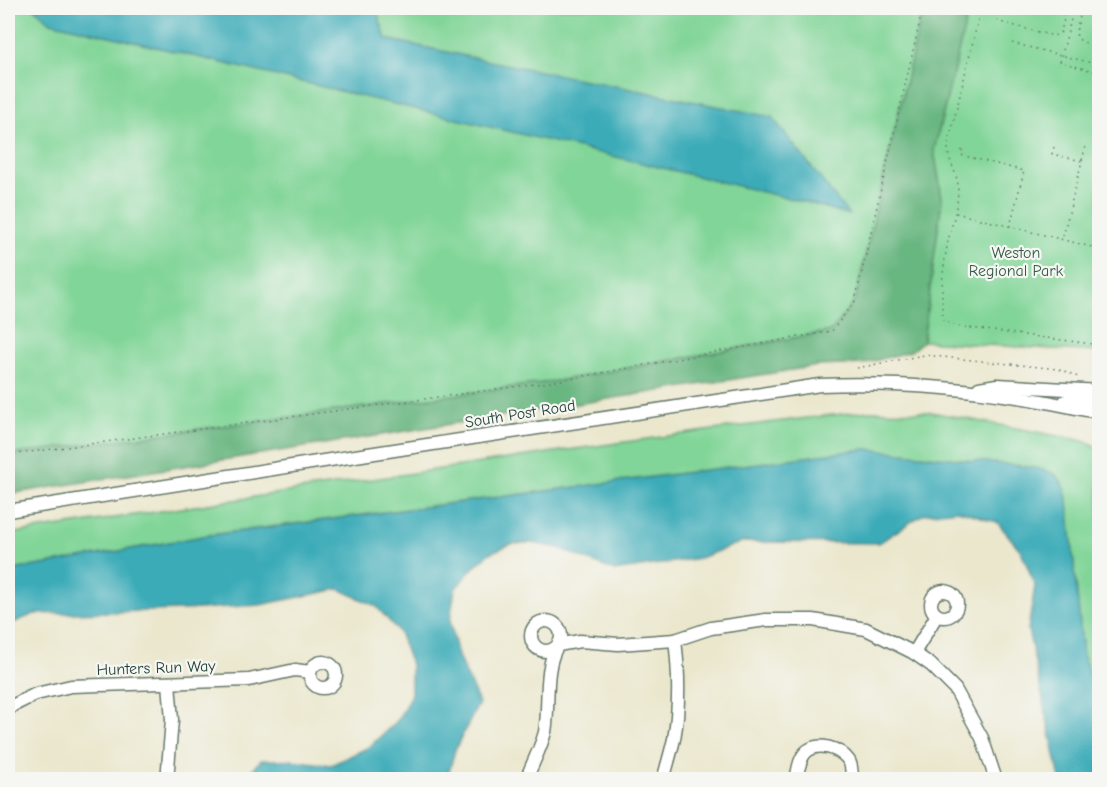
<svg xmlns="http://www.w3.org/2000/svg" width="1107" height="787" font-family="'Comic Neue',sans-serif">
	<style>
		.green { fill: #81d598; stroke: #508966; stroke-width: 1.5 }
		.forest { fill: #68b680; stroke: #447a5a; stroke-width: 1.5 }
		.water { fill: #3babb8; stroke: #2d7476; stroke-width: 1.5 }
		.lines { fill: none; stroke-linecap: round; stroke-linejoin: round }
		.minor-casing { stroke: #66786a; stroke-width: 15 }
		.path { stroke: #66786a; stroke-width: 1.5; stroke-dasharray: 1.5 4.5; stroke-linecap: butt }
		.minor { stroke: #fff; stroke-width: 12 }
		.labels { text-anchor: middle; stroke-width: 4.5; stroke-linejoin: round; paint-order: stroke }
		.park-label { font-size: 16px; fill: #335b48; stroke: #f6f6f2 }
		.street-label { font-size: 16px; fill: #1f3d34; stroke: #f6f6f2 }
	</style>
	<rect width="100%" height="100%" fill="#f6f6f2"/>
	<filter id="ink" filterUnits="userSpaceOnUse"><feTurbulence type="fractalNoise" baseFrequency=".0167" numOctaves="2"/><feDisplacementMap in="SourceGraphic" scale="12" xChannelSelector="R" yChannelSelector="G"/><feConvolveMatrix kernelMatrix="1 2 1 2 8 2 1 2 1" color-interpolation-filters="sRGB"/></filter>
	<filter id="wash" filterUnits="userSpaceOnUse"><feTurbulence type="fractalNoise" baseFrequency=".008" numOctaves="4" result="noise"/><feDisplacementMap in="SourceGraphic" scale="24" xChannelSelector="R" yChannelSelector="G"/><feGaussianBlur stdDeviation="1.35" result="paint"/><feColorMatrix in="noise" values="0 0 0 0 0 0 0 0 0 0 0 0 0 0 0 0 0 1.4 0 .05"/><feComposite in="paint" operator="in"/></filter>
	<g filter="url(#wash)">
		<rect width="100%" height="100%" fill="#ebe7cd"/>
		<g class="green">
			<polygon points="8,8 34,8 51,22 809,203 848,214 484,60 386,39 376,8 923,8 855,301 832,331 557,381 8,455"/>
			<polygon points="969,8 1099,8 1099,352 923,341 942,198 934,150"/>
			<path d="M869,411L931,412L1079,440L1092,444L1099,451V702L1083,656L1068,501C1061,473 1057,473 1030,467L866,449L208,535L8,571V534C190,506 372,478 554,452C659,437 764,422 869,411Z"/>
		</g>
		<polygon class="forest" points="923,8 969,8 934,150 942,198 923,341 911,351 863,364 817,366 8,494 8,455 557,381 832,331 855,300"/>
		<g class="water">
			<polygon points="34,8 376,8 386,39 484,60 772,117 849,215 809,203 51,22"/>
			<path d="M866,449L1030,467C1057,473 1061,473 1068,501L1083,656L1099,702V779H1060L1028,630L1035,585L1021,551L997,522L958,510L923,514L879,543L742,542L700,558L614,571L559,548L531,543L511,544L490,553L472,569L455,589L450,621L458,656L479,703L455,750L447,779H243L261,760H292L331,765L369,747L398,720L411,694V665L399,632L376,606L339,589L260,605L184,610L34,614L8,625V571L204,536Z"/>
		</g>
	</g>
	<g filter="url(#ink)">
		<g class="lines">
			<defs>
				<g id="minor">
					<polyline points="979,388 997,385 1100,391"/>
					<polyline points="1065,401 1100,401"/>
					<path d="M8,511L368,454L820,385C894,382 968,388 1041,401C1060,404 1080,410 1100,412"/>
					<circle cx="944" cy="604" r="13"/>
					<circle cx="546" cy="636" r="15"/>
					<polyline points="914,653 937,615"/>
					<circle cx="323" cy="675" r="13"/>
					<polyline points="8,710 12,706 36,694 71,686 249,680 295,670 310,672"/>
					<polyline points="167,780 172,720 169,683"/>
					<path d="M526,780C532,764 541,748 545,732C550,705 543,668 558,645L580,641L618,644L675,640L711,628L766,620H813L866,629L914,653L931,665L955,689L982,738L996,780"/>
					<path d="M663,780C667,766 671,752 674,739C680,706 679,673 675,640"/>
					<path d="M796,780C798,771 799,759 806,752C818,741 840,748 849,761C852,766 852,773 852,780"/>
				</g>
			</defs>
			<use href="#minor" class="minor-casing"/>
			<g class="path">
				<path d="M981,8L948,145C947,161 959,174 958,190C958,207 952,224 948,241C943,267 940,293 943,320L955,326L1100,345"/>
				<polyline points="998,8 996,17 1000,22 1054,36 1061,32 1066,9 1065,8"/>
				<polyline points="1074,8 1060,62 1100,73"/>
				<path d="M1100,12C1093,10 1087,7 1081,13C1073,39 1073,40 1100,47"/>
				<polyline points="1012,43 1100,65"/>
				<polyline points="1054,147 1052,154 1082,161 1062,240"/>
				<polyline points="962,150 961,155 1024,171 1010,226"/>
				<polyline points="1082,160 1086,146"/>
				<polyline points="956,213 1100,249"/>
				<polyline points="857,368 924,355 1058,369 1067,372 1080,378"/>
				<polyline points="8,455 557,381 832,331 855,301 923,8"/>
			</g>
			<use href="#minor" class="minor"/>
		</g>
	</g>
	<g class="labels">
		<g class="park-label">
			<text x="1016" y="258">Weston<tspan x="1016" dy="18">Regional Park</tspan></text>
		</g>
		<g class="street-label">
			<text transform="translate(520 413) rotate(-9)" y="6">South Post Road</text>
			<text transform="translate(156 667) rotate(-2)" y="6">Hunters Run Way</text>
		</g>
	</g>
	<rect width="1107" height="787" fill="none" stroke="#f6f6f2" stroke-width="30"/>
</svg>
